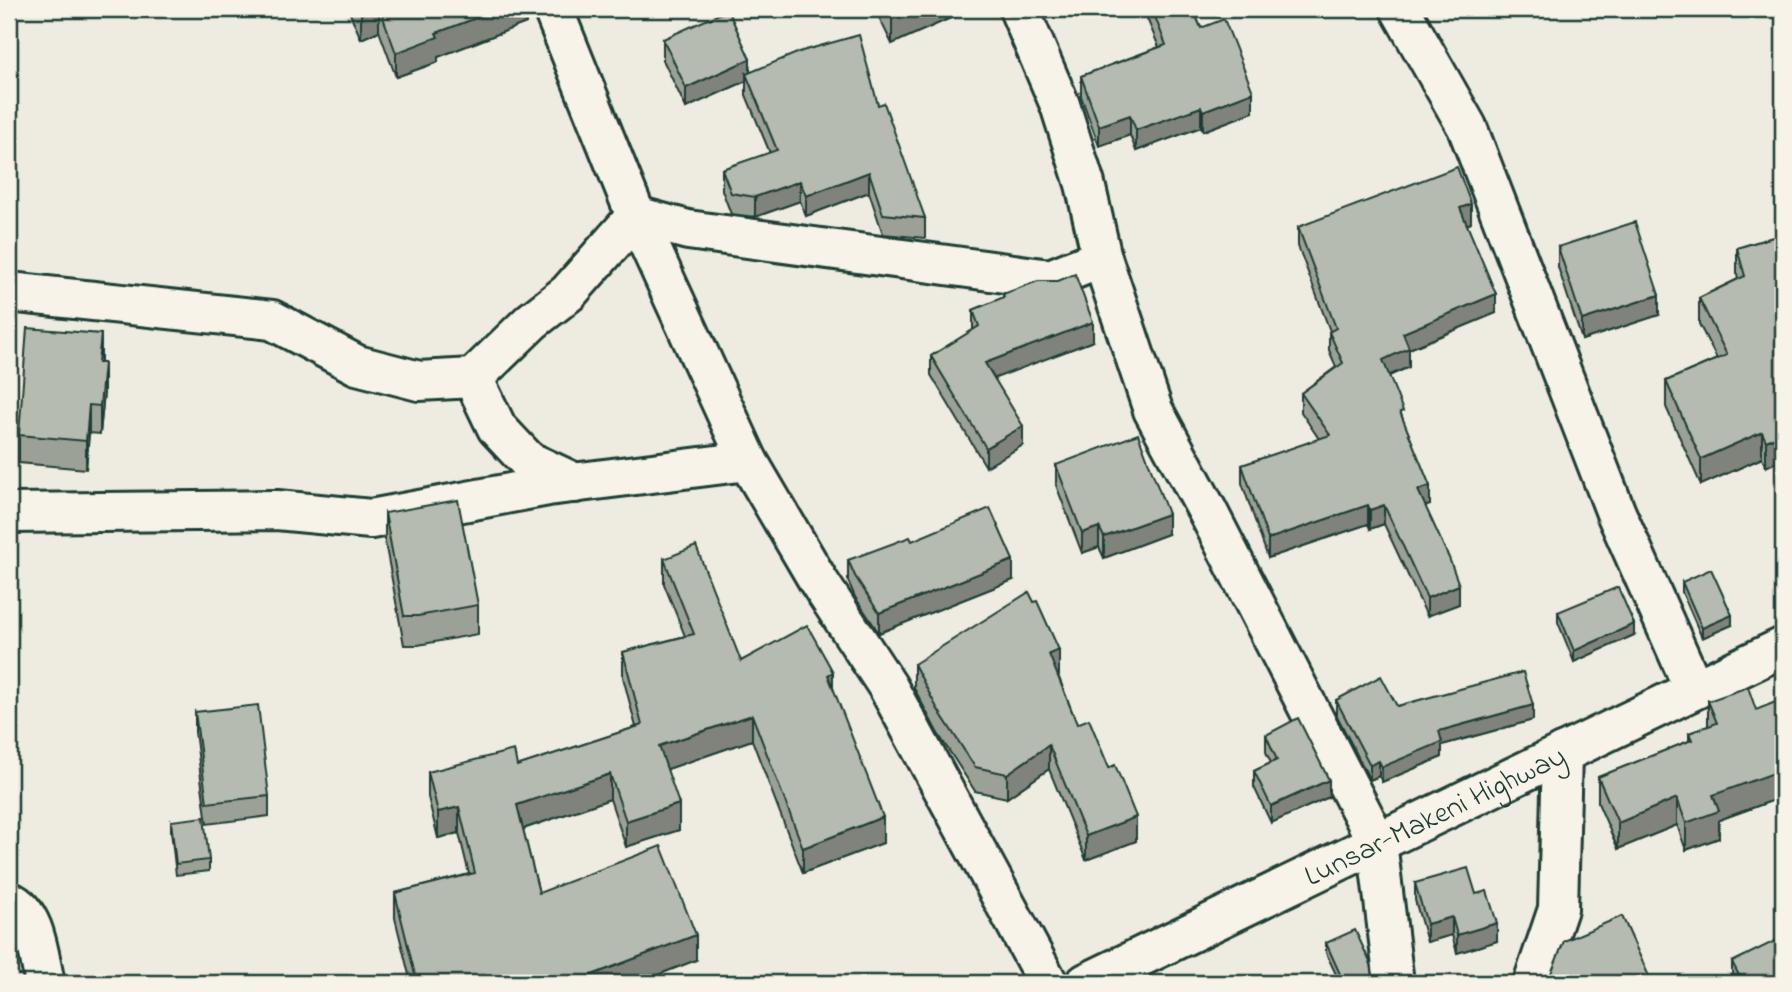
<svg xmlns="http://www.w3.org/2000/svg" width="1792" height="992" font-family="'Indie Flower',sans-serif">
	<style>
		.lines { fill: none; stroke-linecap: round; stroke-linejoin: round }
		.minor-casing { stroke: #1f3d34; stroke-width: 44 }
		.primary-casing { stroke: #1f3d34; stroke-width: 44 }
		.minor { stroke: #f7f3e8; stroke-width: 38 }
		.primary { stroke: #f7f3e8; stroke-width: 38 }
		.wall { fill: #9ca197; stroke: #1f3d34; stroke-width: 2 }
		.shaded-wall { fill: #7f837b; stroke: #1f3d34; stroke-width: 2 }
		.building { fill: #b5bbb0; stroke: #1f3d34; stroke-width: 2 }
		.labels { text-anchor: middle; stroke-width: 5; stroke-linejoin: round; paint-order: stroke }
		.street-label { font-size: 30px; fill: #1f3d34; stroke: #f7f3e8 }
	</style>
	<rect width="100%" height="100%" fill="#eeece1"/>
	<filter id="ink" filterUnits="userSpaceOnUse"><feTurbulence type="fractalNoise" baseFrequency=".0143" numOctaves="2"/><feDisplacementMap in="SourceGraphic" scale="14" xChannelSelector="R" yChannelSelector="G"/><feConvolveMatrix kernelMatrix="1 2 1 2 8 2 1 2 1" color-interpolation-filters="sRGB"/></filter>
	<g filter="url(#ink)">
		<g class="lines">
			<defs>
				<g id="minor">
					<polyline points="553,9 636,216 748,461 819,582 888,687 1048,983"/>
					<polyline points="1019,9 1060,105 1085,184 1102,258 1153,410 1208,512 1377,842 1394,983"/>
					<polyline points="1400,9 1467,127 1616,513 1694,689"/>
					<polyline points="9,292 272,320 357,365 419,381 473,378 532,321 568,293 636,216 688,230 1050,279 1102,258"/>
					<polyline points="473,378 497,428 528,461 575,483"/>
					<polyline points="9,513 277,510 371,519 548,486 748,461"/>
					<path d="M9,901C36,912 39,958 45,983"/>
					<polyline points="1533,983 1558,909 1562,753"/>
				</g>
				<g id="primary">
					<path id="s1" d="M1086,983L1783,647"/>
				</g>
			</defs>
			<use href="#minor" class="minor-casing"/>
			<use href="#primary" class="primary-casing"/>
			<use href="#minor" class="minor"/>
			<use href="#primary" class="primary"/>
		</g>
		<g class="wall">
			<polygon points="348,9 526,9 526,23 438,57 438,62 396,77 379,31 361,39"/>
			<polygon points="875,9 971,9 892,44"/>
			<polygon points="1143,9 1193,9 1201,28 1253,112 1203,131 1201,127 1136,151 1130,135 1099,146 1081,96 1081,76 1159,47"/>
			<polygon points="663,39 750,72 878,105 925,218 925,238 883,234 869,192 806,216 800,201 755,217 731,214 722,190 722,169 770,153 746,95 746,81 686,108 663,60"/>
			<polygon points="1471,223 1466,225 1496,313 1409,349 1409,367 1389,376 1430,505 1425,506 1459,604 1427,616 1384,524 1370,529 1368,524 1268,558 1242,483 1242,465 1319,439 1301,412 1301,393 1336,367 1329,350 1329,332 1330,331 1298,246 1298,227"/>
			<polygon points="1783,234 1766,467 1762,458 1701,485 1666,407 1666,381 1717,359 1699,324 1699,298 1738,279 1737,274 1737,248"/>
			<polygon points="1558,247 1659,315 1582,340 1558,267"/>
			<polygon points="1003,294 1093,341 994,378 1023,445 986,467 931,375 931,356 973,330 973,310 1003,298"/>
			<polygon points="101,363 104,392 100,434 89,433 86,469 19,463 19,435"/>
			<polygon points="1056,465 1168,534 1104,558 1099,547 1082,553 1056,485"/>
			<polygon points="385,513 478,605 478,634 418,645 404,645 385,542"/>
			<polygon points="912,541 1013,580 879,633 855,597 848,581 848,560"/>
			<polygon points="664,559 741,661 833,688 883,843 803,873 752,740 667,769 679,830 626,847 610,799 523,829 539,893 696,960 637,983 411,983 395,918 395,893 469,874 459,833 438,838 428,797 428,772 517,766 636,727 623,677 623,652 685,636 664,584"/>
			<polygon points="1682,582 1732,625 1702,638 1682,592"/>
			<polygon points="1558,612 1634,635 1574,662 1558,622"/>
			<polygon points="914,664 1059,675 1058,675 1077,724 1136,841 1086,860 1049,769 1007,798 975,791 937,732 914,688"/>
			<polygon points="1336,700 1397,706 1533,720 1442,745 1442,757 1382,782 1379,776 1370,780 1336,714"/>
			<polygon points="1708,701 1774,796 1774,800 1719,820 1719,838 1686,850 1677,825 1618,849 1598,803 1598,777 1689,741 1689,733 1708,726"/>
			<polygon points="195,712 269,796 269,816 207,824 195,732"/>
			<polygon points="1266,735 1329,797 1271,823 1254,787 1254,771 1271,763 1266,752"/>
			<polygon points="171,821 209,860 209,871 176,875 171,831"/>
			<polygon points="1415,883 1476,894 1497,941 1457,953 1452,935 1427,942 1415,900"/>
			<polygon points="1326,943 1373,983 1340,983 1326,953"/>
			<polygon points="1732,962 1783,983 1732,983"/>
		</g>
		<g class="shaded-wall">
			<polygon points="373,9 379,9 379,31 361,39 361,14"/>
			<polygon points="500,9 526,9 526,23 438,57 438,62 396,77 396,53 436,33"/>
			<polygon points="915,9 971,9 892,44 892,19"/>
			<polygon points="750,59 750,79 746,74 746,81 686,108 686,88"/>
			<polygon points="1253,92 1253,112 1203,131 1203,111"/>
			<polygon points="1201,107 1201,127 1136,151 1136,130"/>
			<polygon points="1130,115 1130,135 1099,146 1099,126"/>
			<polygon points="869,172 869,192 806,216 806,196"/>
			<polygon points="800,181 800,201 755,217 755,197"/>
			<polygon points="1471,204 1471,223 1460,227 1460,208"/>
			<polygon points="1496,294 1496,313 1409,349 1409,367 1383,378 1383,360 1403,333"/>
			<polygon points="1659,295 1659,315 1582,340 1582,320"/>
			<polygon points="1093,322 1093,341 985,382 985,363"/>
			<polygon points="101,334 101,362 98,391 98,363"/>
			<polygon points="104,363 104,392 100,434 100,406"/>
			<polygon points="89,405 89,433 86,469 86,441"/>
			<polygon points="1023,426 1023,445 986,467 986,448"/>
			<polygon points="1762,432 1762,458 1701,485 1701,459"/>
			<polygon points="1783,434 1783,459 1766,467 1766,441"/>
			<polygon points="1430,486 1430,505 1418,509 1418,490"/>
			<polygon points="1368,505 1368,524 1268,558 1268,539"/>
			<polygon points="1384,505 1384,524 1370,529 1370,510"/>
			<polygon points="1168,514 1168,534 1104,558 1104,537"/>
			<polygon points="1099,527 1099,547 1082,553 1082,533"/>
			<polygon points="1013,560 1013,580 879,633 879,613"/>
			<polygon points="1459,585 1459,604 1427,616 1427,598"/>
			<polygon points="1732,615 1732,625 1702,638 1702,628"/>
			<polygon points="1634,624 1634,635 1574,662 1574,651"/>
			<polygon points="1059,650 1059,675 1049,679 1049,654"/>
			<polygon points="833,672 833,698 828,675"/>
			<polygon points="1533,705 1533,720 1442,745 1442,757 1382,782 1382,767 1439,731"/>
			<polygon points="752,715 752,740 659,772 659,746"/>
			<polygon points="1049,745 1049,769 1007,798 1007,774"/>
			<polygon points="1379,761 1379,776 1370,780 1370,765"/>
			<polygon points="1783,766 1783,792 1774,796 1774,800 1719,820 1719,838 1686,850 1686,823 1713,795"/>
			<polygon points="610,774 610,799 517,831 517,805"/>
			<polygon points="1329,780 1329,797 1271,823 1271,806"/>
			<polygon points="1677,798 1677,825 1618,849 1618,823"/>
			<polygon points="679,804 679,830 626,847 626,821"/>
			<polygon points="459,807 459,833 438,838 438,812"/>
			<polygon points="883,817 883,843 803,873 803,848"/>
			<polygon points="1136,817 1136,841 1086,860 1086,836"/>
			<polygon points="1452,917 1452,935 1427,942 1427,924"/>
			<polygon points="1497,923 1497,941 1457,953 1457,935"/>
			<polygon points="696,935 696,960 637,983 571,983"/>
			<polygon points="1783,972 1783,983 1760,983"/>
			<polygon points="1373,977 1373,983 1358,983"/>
		</g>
		<g class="building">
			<polygon points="359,9 373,9 361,14"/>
			<polygon points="380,9 500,9 436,33 438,37 396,53"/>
			<polygon points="887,9 915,9 892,19"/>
			<polygon points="1152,9 1193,9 1201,28 1224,19 1253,92 1203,111 1201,107 1136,130 1130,115 1099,126 1081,76 1166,45"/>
			<polygon points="728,10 750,59 686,88 663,39"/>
			<polygon points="859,35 878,105 884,103 925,218 883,214 869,172 806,196 800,181 755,197 731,193 722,169 777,150 746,74 802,51"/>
			<polygon points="1457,167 1471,204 1460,208 1496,294 1403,333 1409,348 1383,360 1403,411 1400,412 1430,486 1418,490 1449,558 1459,585 1427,598 1384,505 1370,510 1368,505 1268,539 1242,465 1330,435 1301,393 1343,363 1329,332 1336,328 1298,227"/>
			<polygon points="1635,222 1659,295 1582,320 1558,247"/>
			<polygon points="1783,234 1783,434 1766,441 1762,432 1701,459 1666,381 1727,355 1699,298 1745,276 1737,248"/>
			<polygon points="1075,274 1093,322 985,363 1023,426 986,448 931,356 979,326 973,310 1004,297 1003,294 1038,281 1058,281"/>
			<polygon points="27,328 101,334 98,363 104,363 100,406 89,405 86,441 19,435"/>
			<polygon points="1138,434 1168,514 1104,537 1099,527 1082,533 1056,465"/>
			<polygon points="458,500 478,605 418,616 404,616 385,513"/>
			<polygon points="990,508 1013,560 879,613 855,576 848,560 910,537 912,541"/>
			<polygon points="696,546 741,661 807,625 833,672 828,675 883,817 803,848 752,715 659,746 679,804 626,821 610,774 517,805 539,893 661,846 696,935 571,983 417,983 395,893 475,873 459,807 438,812 428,772 514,750 517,766 642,725 623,652 694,634 664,559"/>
			<polygon points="1711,569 1732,615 1702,628 1682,582"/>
			<polygon points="1618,587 1634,624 1574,651 1558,612"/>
			<polygon points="1029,592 1034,602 1037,601 1059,650 1049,654 1077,724 1089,719 1109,768 1115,765 1136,817 1086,836 1049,745 1007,774 975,767 937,708 914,664"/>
			<polygon points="1523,672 1533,705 1439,731 1442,742 1382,767 1379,761 1370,765 1336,700 1381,676 1397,706"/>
			<polygon points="1748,687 1756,710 1783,699 1783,766 1773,770 1774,773 1713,795 1719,811 1686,823 1677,798 1618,823 1598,777 1692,740 1689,733 1717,723 1708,701"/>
			<polygon points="258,705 269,796 207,803 195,712"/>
			<polygon points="1298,718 1329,780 1271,806 1254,771 1277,760 1266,735"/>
			<polygon points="204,817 209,860 176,864 171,821"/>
			<polygon points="1468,868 1476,894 1487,891 1497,923 1457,935 1452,917 1427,924 1415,883"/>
			<polygon points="1622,916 1652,983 1553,983 1550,976 1564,941"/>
			<polygon points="1355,930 1371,964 1373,977 1358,983 1344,983 1326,943"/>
			<polygon points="1783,937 1783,972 1760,983 1743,983 1732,962"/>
		</g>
	</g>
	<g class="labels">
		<g class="street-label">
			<text dy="10" stroke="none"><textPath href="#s1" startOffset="387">Lunsar-Makeni Highway</textPath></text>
		</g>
	</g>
	<rect width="1792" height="992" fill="none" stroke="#f7f3e8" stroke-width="35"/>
	<rect x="18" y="18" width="1757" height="957" fill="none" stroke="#1f3d34" stroke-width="2.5" filter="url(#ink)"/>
</svg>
